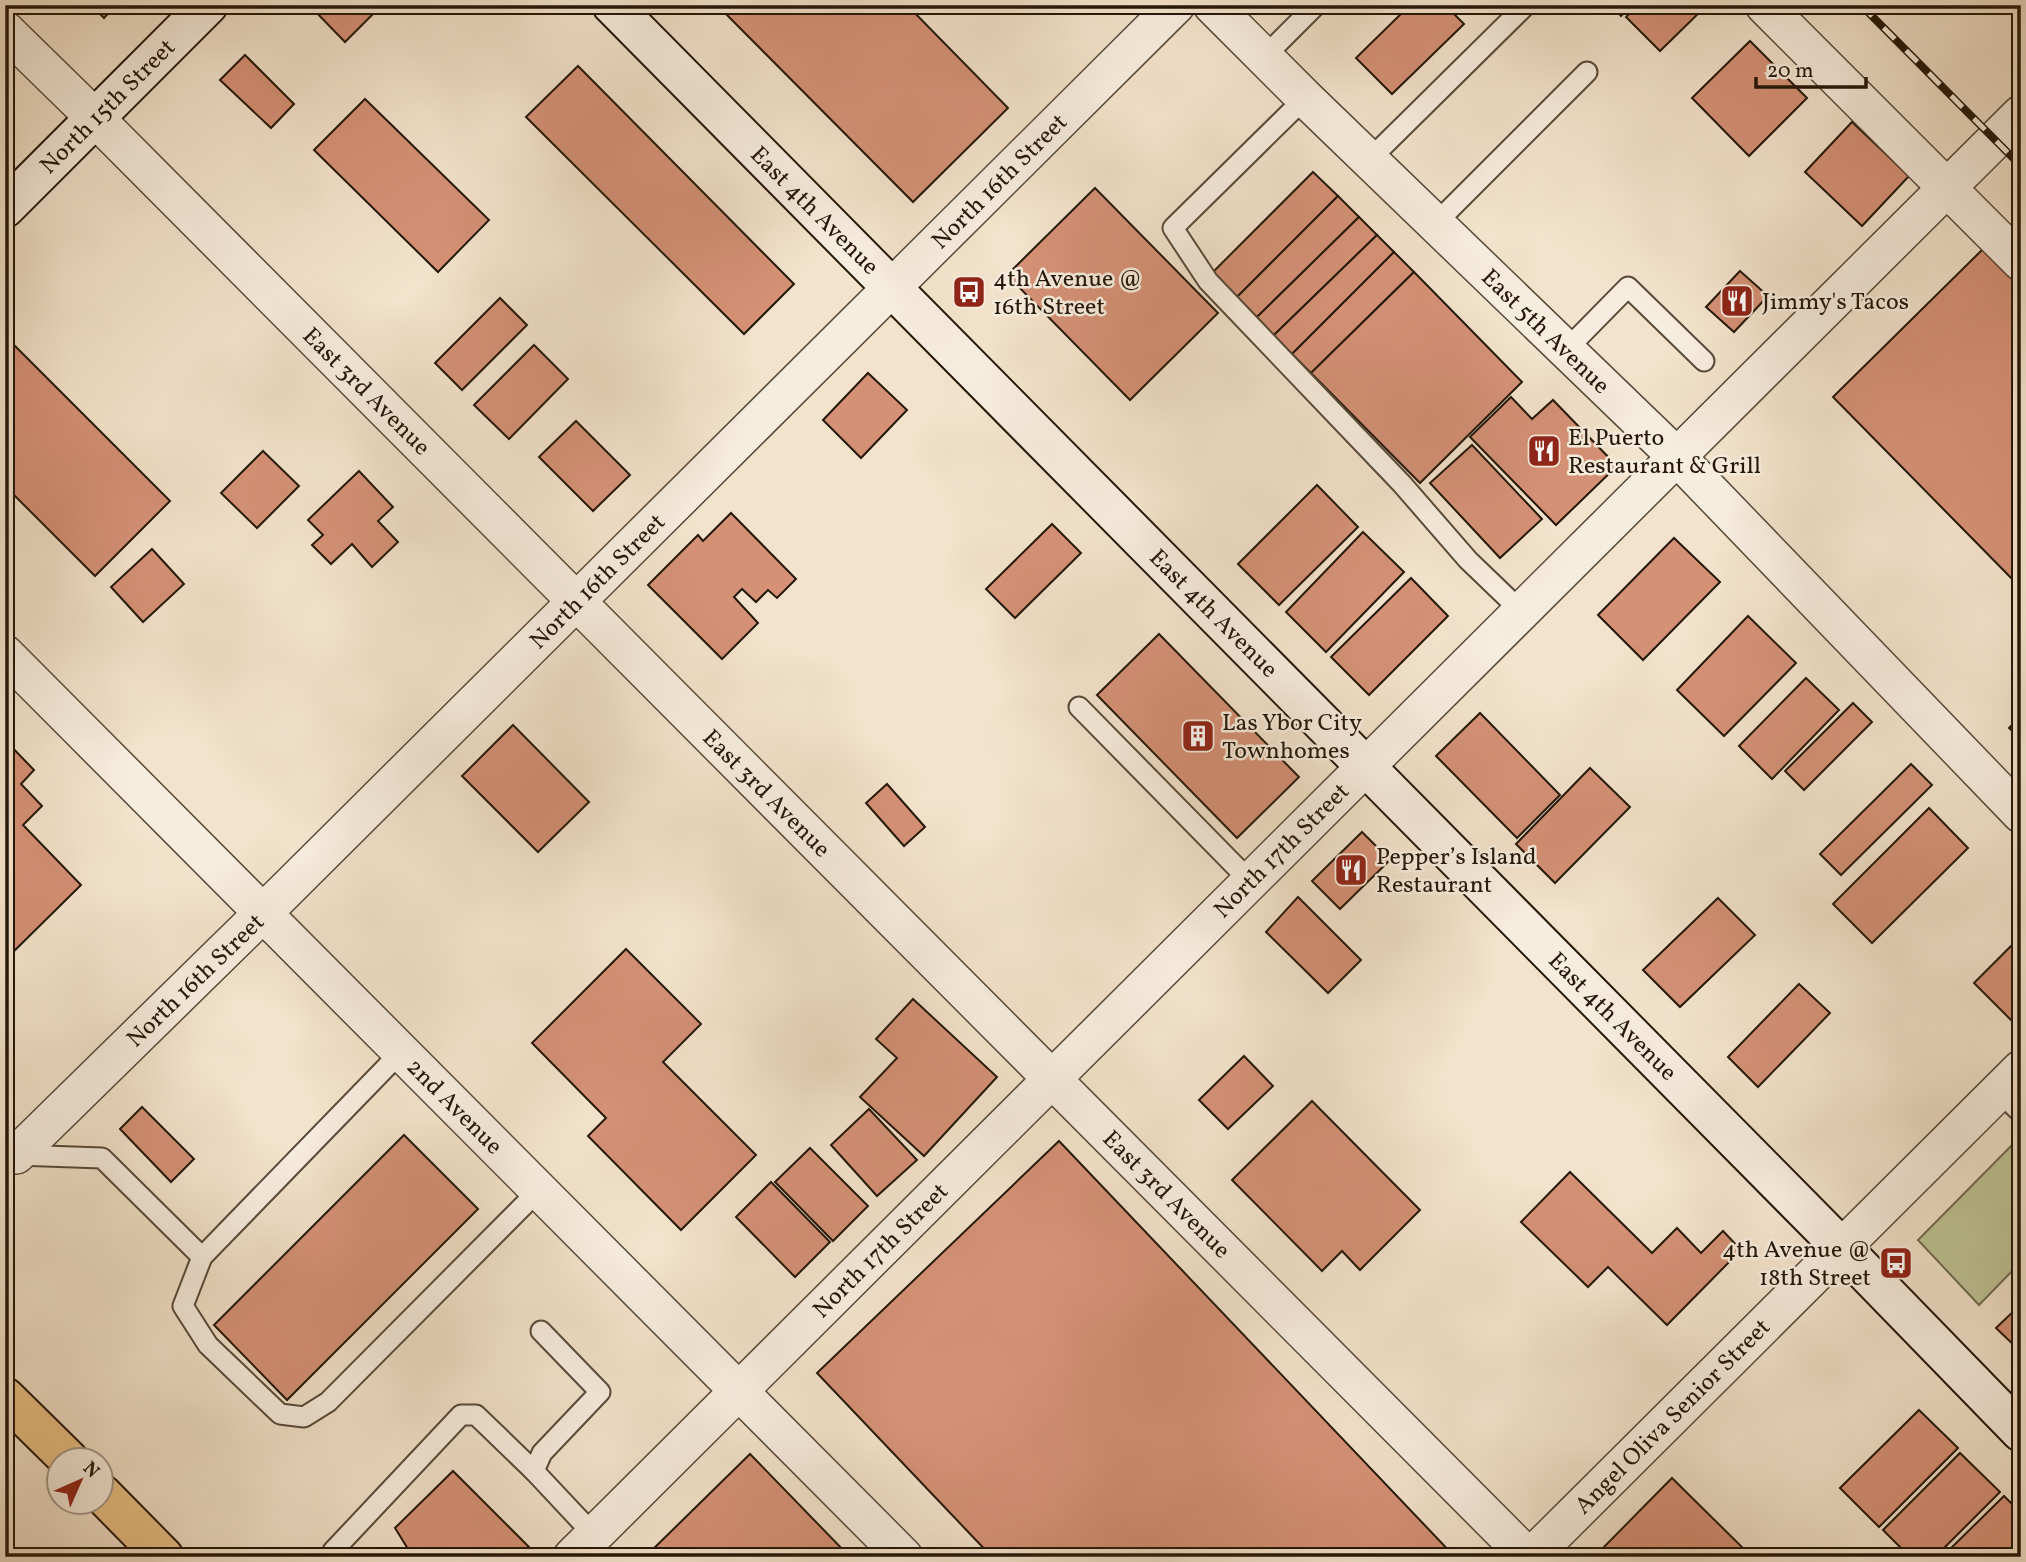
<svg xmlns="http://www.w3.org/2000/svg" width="2026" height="1562" font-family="Vollkorn,serif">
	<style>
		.green { fill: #bec396; stroke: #716d4f; stroke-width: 2 }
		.building { fill: #d59176; stroke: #241708; stroke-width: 2 }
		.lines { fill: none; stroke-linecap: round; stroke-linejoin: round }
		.lane-casing { stroke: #584a39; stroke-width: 23 }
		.street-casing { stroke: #584a39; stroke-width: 40 }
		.secondary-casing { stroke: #241708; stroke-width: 42 }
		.primary-casing { stroke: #241708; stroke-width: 42 }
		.lane { stroke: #f7edde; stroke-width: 19 }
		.street { stroke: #f7edde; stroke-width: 37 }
		.secondary { stroke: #f7edde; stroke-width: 38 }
		.primary { stroke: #eac286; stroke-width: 38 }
		.rail-casing { stroke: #241708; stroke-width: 8 }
		.rail { stroke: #f7edde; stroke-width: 5; stroke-dasharray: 16; stroke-linecap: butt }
		.labels { text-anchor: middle; stroke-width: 5; stroke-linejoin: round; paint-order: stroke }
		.street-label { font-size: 24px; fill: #241708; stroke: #f7edde }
		.poi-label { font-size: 24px; fill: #241708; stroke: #f7edde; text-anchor: start }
	</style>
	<rect width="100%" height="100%" fill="#f3e3cc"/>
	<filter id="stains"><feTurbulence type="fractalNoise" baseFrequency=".00286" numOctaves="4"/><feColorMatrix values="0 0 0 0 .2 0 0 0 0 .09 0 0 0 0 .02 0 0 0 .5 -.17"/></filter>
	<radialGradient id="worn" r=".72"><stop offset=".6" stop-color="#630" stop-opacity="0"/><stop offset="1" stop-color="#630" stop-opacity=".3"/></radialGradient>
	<polygon class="green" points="2020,1137 2021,1262 1979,1305 1918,1240"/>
	<g class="building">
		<polygon points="91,5 116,5 104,18"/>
		<polygon points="309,5 374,5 378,9 345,42"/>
		<polygon points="717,5 907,5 1008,108 913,202"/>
		<polygon points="1410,5 1445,5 1464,24 1392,94 1356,58"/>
		<polygon points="1611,5 1632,5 1621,16"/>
		<polygon points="1638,5 1707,5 1660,51 1626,17"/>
		<polygon points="1750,41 1807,98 1749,156 1692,98"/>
		<polygon points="245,55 294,104 271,128 220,80"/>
		<polygon points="578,66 794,284 744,334 526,117"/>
		<polygon points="365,99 489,220 438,272 314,150"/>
		<polygon points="1852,122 1909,176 1862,226 1805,172"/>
		<polygon points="1313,172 1338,196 1236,298 1212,273"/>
		<polygon points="1095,188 1218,313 1130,400 1007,275"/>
		<polygon points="1338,196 1359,217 1256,318 1236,298"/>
		<polygon points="1359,217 1377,235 1273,336 1256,318"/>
		<polygon points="1377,235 1394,252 1292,354 1273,336"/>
		<polygon points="1985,247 2021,283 2021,588 1833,397"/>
		<polygon points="1394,252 1414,272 1311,373 1292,354"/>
		<polygon points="1740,271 1768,296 1734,332 1706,307"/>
		<polygon points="1414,272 1522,382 1420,483 1311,373"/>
		<polygon points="500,298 527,325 462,390 435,363"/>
		<polygon points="5,336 170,501 95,576 5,486"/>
		<polygon points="534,345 568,379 509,439 474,405"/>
		<polygon points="868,373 907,410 861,458 823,420"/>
		<polygon points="1511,397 1532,419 1553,400 1617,466 1556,525 1470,437"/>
		<polygon points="576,421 630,475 593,511 539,457"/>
		<polygon points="1472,445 1542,519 1500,558 1430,483"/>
		<polygon points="263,451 299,486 257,528 221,493"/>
		<polygon points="359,471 393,507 378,521 398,542 372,567 352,544 331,564 312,545 323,535 308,520"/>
		<polygon points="1317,485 1358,527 1279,605 1238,564"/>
		<polygon points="731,513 796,579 777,598 768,590 756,602 742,589 734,597 758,623 722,659 648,585 698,535 703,541"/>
		<polygon points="1052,524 1081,553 1015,618 986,589"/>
		<polygon points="1363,532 1404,572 1326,652 1286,612"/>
		<polygon points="1674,538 1720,582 1643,660 1598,615"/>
		<polygon points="152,549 184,584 143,622 111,587"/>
		<polygon points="1411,578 1448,616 1369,695 1331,657"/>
		<polygon points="1748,616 1796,663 1724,736 1677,690"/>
		<polygon points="1159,634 1299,777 1237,838 1097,695"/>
		<polygon points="1806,678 1839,710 1772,779 1739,746"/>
		<polygon points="1853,703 1872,722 1804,790 1785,771"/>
		<polygon points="1480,713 1560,795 1517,838 1436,756"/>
		<polygon points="2021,716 2021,739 2009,728"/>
		<polygon points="513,725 589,802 538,852 462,776"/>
		<polygon points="5,740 34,770 21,784 42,806 23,825 81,885 5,960"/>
		<polygon points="1911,764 1932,785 1841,875 1820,854"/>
		<polygon points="1590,768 1630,807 1555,883 1516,844"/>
		<polygon points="887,784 925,827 904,846 866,803"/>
		<polygon points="1929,808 1968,848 1872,943 1833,904"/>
		<polygon points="1362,832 1390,860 1340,909 1312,881"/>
		<polygon points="1298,897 1361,960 1328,993 1266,932"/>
		<polygon points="1718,898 1755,935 1680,1007 1643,970"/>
		<polygon points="2021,936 2021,1014 2013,1022 1974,983"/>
		<polygon points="626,949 701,1024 663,1062 756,1155 681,1230 588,1136 606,1118 532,1043"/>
		<polygon points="1799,984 1830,1013 1758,1087 1728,1057"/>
		<polygon points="913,999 997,1077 924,1156 860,1097 897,1058 876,1039"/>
		<polygon points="1244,1056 1273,1086 1228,1129 1199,1100"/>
		<polygon points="1312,1101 1420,1210 1360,1270 1342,1251 1322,1271 1232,1180"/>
		<polygon points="142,1107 194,1159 171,1182 120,1129"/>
		<polygon points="869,1109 917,1160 877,1196 831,1145"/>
		<polygon points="404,1135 478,1209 287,1400 214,1325"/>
		<polygon points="1059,1141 1455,1557 992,1557 817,1373"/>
		<polygon points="810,1148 868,1206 833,1241 775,1182"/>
		<polygon points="1570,1172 1652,1253 1677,1228 1701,1253 1723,1231 1741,1250 1667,1325 1608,1267 1588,1287 1521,1222"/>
		<polygon points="771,1182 830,1242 795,1277 736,1217"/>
		<polygon points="2021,1304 2021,1352 1996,1328"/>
		<polygon points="1919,1410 1958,1448 1879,1527 1840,1488"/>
		<polygon points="1960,1453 2000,1492 1935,1557 1910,1557 1883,1530"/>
		<polygon points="750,1454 850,1557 645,1557"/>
		<polygon points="453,1471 530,1548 521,1557 413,1557 395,1528"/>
		<polygon points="1672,1478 1752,1557 1604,1557 1599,1552"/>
		<polygon points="2004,1496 2021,1513 2021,1554 2018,1557 1942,1557"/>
	</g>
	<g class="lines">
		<defs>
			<g id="lane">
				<polyline points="1264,57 1316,5"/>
				<polyline points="1305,98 1173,228 1208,281 1402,484 1468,560 1521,611"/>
				<polyline points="1369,160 1526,5"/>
				<polyline points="1435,224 1587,72"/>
				<polyline points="1566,350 1628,287 1704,361"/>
				<polyline points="1079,707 1250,881"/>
				<polyline points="1999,1091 2021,1113"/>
				<polyline points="16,1155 102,1158 202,1257 401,1052"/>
				<polyline points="202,1257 183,1306 208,1345 280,1414 304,1417 328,1402 539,1190"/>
				<polyline points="541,1331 600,1392 542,1453 534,1471 594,1535"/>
				<polyline points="339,1557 333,1551 461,1415 476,1415 534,1471"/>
			</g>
			<g id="street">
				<polyline points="1212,5 1305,98 1677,457 2021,814"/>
				<polyline points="1764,5 2021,262"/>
				<polyline points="5,30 95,118 1528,1557"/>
				<polyline points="5,654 904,1557"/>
				<polyline points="16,1155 263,913 1176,5"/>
				<polyline points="572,1557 2021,114"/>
				<polyline points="1531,1557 2021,1069"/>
			</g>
			<g id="secondary">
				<polyline points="612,5 1841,1247 2021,1432"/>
				<polyline points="5,208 208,5"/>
			</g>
			<g id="primary">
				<polyline points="5,1397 69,1460"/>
				<polyline points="102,1494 164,1557"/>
			</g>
		</defs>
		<use href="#lane" class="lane-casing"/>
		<use href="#street" class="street-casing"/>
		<use href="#secondary" class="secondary-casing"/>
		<use href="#primary" class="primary-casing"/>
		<use href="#lane" class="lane"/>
		<use href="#street" class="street"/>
		<use href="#secondary" class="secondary"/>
		<use href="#primary" class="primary"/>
		<defs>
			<polyline id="rail" points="1861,5 2021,166"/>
		</defs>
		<use href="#rail" class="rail-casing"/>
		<use href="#rail" class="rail"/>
	</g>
	<defs>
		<symbol id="bus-square" viewBox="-11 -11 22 22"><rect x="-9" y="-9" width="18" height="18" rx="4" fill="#8f2418" stroke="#f7edde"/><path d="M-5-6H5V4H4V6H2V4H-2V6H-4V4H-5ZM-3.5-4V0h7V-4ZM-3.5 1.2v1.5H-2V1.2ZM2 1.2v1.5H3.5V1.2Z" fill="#fff"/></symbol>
		<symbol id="restaurant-square" viewBox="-11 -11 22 22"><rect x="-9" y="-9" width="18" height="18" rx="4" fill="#8f2418" stroke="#f7edde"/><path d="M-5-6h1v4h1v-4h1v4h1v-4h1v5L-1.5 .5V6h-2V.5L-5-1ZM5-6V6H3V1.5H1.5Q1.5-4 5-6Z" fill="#fff"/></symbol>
		<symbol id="building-square" viewBox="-11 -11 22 22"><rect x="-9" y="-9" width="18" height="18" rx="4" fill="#8f2418" stroke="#f7edde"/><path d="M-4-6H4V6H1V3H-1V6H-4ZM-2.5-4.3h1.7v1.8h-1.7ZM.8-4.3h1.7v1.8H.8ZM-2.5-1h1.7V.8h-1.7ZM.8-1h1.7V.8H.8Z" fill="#fff"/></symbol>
	</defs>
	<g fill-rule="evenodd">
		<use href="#bus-square" x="950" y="273" width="38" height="38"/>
		<use href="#restaurant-square" x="1718" y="282" width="38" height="38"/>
		<use href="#restaurant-square" x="1525" y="432" width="38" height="38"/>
		<use href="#building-square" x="1179" y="717" width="38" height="38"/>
		<use href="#restaurant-square" x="1332" y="851" width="38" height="38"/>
		<use href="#bus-square" x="1877" y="1244" width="38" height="38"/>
	</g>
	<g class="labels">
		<g class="street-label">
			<text transform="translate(107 106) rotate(-45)" y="8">North 15th Street</text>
			<text transform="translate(999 181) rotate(-45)" y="8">North 16th Street</text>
			<text transform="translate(815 210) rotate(45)" y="8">East 4th Avenue</text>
			<text transform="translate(1546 331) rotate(44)" y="8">East 5th Avenue</text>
			<text transform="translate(367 391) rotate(45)" y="8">East 3rd Avenue</text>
			<text transform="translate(597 581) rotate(-45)" y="8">North 16th Street</text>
			<text transform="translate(1214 613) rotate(45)" y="8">East 4th Avenue</text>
			<text transform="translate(767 793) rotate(45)" y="8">East 3rd Avenue</text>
			<text transform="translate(1281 850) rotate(-45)" y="8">North 17th Street</text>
			<text transform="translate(195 980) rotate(-44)" y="8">North 16th Street</text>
			<text transform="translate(1613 1016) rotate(45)" y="8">East 4th Avenue</text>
			<text transform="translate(455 1106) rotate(45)" y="8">2nd Avenue</text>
			<text transform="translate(1167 1194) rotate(45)" y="8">East 3rd Avenue</text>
			<text transform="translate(880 1250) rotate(-45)" y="8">North 17th Street</text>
			<text transform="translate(1672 1416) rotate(-45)" y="8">Angel Oliva Senior Street</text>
		</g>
		<g class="poi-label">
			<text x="993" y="286">4th Avenue @<tspan x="993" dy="28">16th Street</tspan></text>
			<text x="1762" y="309">Jimmy's Tacos</text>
			<text x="1568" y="445">El Puerto<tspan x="1568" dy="28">Restaurant &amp; Grill</tspan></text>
			<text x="1222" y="730">Las Ybor City<tspan x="1222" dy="28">Townhomes</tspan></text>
			<text x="1376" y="864">Pepper’s Island<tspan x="1376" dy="28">Restaurant</tspan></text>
			<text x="1871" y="1257" text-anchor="end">4th Avenue @<tspan x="1871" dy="28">18th Street</tspan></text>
		</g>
	</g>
	<rect width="2026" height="1562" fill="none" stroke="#f3e3cc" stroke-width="28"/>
	<rect x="7" y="7" width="2012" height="1548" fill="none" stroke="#241708" stroke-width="3.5"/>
	<rect x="14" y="14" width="1998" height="1534" fill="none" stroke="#241708" stroke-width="2"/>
	<g transform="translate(80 1481) rotate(45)"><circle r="33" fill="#f7edde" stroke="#a39788" stroke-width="2"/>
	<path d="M0-5L12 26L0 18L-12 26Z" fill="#8f2418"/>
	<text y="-10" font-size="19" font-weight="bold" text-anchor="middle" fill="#241708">N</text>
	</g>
	<path d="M1756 77v10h110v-10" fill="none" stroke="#241708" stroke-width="3.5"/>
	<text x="1767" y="77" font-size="21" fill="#241708" stroke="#f7edde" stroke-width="5" paint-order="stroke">20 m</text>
	<rect width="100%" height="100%" filter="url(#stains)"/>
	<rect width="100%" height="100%" fill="url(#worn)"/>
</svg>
